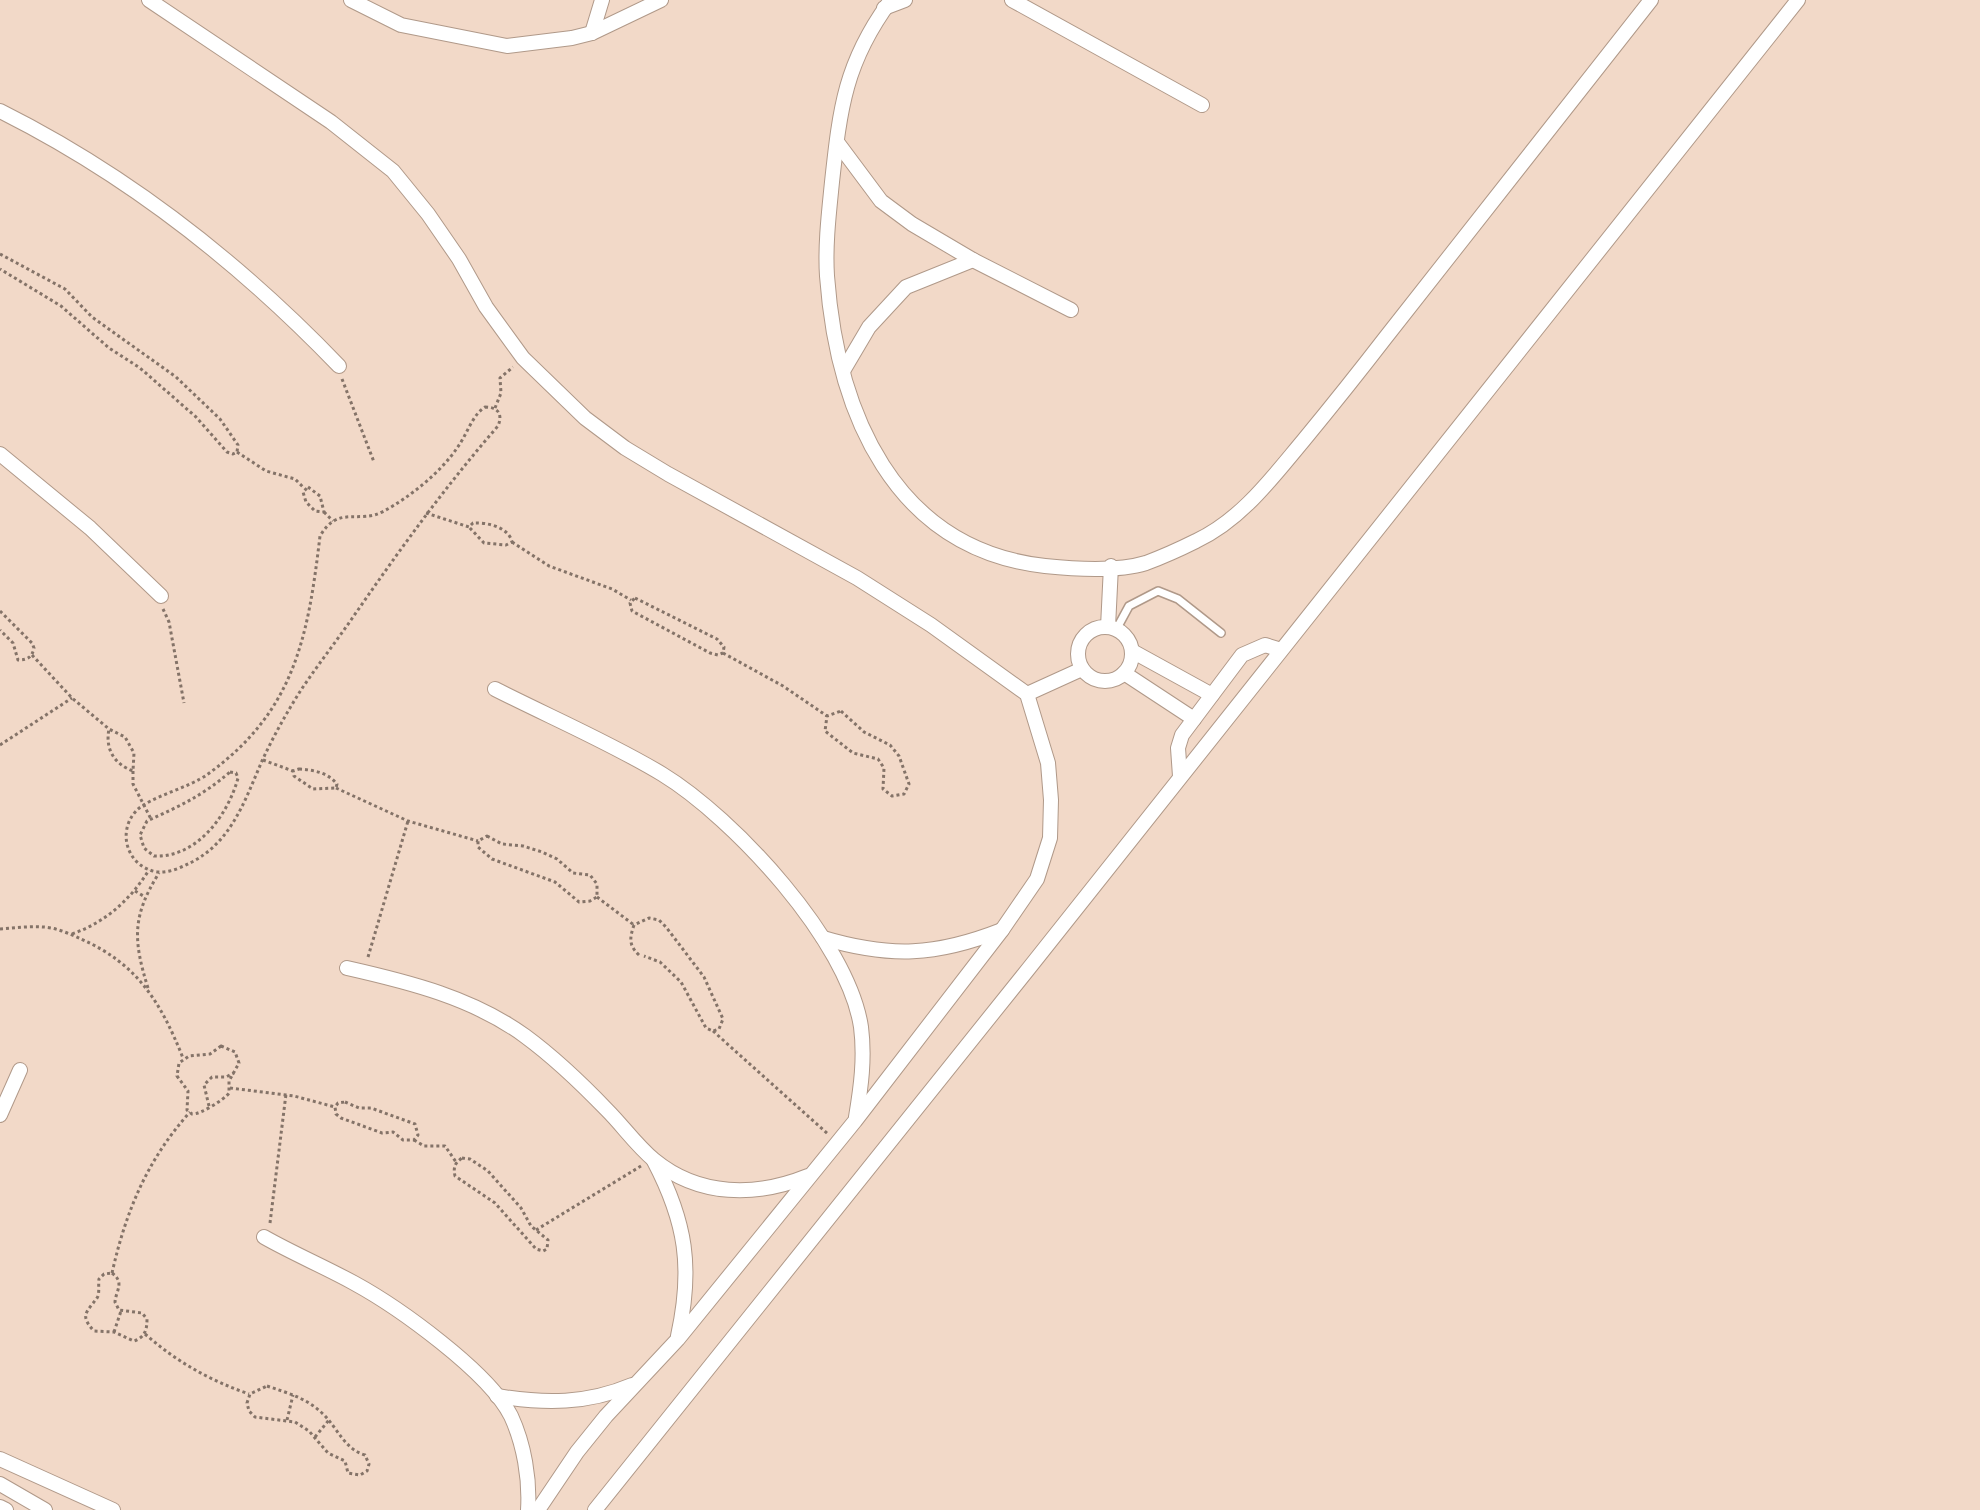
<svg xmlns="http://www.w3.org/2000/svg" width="1980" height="1510" font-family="'Space Grotesk',sans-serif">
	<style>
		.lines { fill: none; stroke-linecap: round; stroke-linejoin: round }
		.service-casing { stroke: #b09989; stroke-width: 10 }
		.minor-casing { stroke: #b09989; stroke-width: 16 }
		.path { stroke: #847368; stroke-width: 3; stroke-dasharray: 3 3; stroke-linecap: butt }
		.service { stroke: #fff; stroke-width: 7 }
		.minor { stroke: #fff; stroke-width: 14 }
	</style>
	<rect width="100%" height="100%" fill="#f2d9c8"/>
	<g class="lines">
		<defs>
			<polyline id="service" points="1116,630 1129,606 1158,591 1178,599 1221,633"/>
			<g id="minor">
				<polyline points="149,0 331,122 393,171 428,214 459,259 486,307 523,358 585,418 625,448 668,474 857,578 931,625 1027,694 1048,763 1051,800 1050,838 1037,879 1002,930 855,1121 678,1339 606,1416 577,1452 538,1510"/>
				<polyline points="351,0 401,25 507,46 572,38 592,33 661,0"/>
				<path d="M891,0C845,62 840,108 832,182C829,212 825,245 827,276C837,411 893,549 1045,566C1074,569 1117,572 1146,563C1162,557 1180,549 1196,541C1241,520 1272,478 1303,441C1331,407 1359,372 1386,337C1474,225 1563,112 1651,0"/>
				<polyline points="1012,0 1202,105"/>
				<polyline points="884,8 905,0"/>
				<polyline points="592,33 602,0"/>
				<path d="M0,111C128,175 240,263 339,366"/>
				<polyline points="837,142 881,201 912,224 973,260 1071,310"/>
				<polyline points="843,371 869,327 906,287 973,260"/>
				<polyline points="0,454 90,528 161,596"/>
				<polyline points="1108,627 1111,566"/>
				<circle cx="1105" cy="654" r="27"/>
				<polyline points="1132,651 1212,695"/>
				<polyline points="1124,673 1194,719"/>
				<path d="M495,689C548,716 611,743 662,774C734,818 848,941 861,1027C865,1058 861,1087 856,1117"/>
				<polyline points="1027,694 1082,669"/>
				<polyline points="1180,776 1178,748 1182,735 1242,655 1265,645 1281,650"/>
				<path d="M823,938C890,958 936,956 1002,930"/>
				<path d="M347,968C409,982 473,998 525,1036C555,1058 581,1083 607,1110C623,1126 636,1145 654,1160C699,1197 756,1197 808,1176"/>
				<polyline points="0,1115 20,1070"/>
				<path d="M654,1161C686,1222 693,1268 678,1336"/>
				<path d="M264,1237C294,1254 325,1267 354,1283C398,1307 489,1372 511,1416C524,1444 530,1479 528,1510"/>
				<path d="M497,1396C545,1404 587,1404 632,1385"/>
				<polyline points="0,1459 113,1510"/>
				<polyline points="0,1484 45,1510"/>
				<polyline points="0,1507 6,1510"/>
				<path d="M595,1510C999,1009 1397,504 1798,0"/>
			</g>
		</defs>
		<use href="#service" class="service-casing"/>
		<use href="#minor" class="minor-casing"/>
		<g class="path">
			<polyline points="0,254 65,289 92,317 176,377 220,419 238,445 237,452 233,454 227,452 196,417 140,368 109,348 61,306 0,269"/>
			<polyline points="342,379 374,462"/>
			<path d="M485,407C498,407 503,414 498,426C444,488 398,552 351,620C335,643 317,666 301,690C287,712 273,737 262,761C245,800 232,841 192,862C182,867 170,873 158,872C128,868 116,833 136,811C149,797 189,788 208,774C295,711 308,637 320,536C339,504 359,525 384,511C410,497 441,472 457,448C467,435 472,415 485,407Z"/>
			<polyline points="495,408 501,393 500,378 513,367"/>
			<polyline points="237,452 266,471 295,479 304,488"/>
			<polygon points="308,487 320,496 324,512 315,511 306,502 303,492"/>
			<polyline points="324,512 333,521"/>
			<path d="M426,513L469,527L473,523C486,522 509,527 512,542L506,545L484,543L469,527"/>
			<polyline points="512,542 549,566 612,589 631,600"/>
			<polygon points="635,598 717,639 724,647 723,653 718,655 710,653 632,611 630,603"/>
			<polyline points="163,609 169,622 184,703"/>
			<path d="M0,611L32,643L34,648C32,657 28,660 18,660L13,643L0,630"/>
			<polyline points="723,653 783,686 827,716"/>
			<path d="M32,655L72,698L109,729L125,737L134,753L133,771C114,764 105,749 109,729"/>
			<polygon points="841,711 864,732 890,745 899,756 909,784 904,794 892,796 883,789 884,768 878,759 853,753 825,731 827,716"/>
			<polyline points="0,745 72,698"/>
			<polyline points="263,760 293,771"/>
			<path d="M299,769C313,770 327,772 337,784L336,788L313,789L294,776L293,771Z"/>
			<polyline points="133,771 133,784 151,819"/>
			<path d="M230,772L236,773L238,778C228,815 197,858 154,856L144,848L140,835L147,821C180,806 202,796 230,772Z"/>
			<polyline points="336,788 408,821 478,841"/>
			<polygon points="487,836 502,844 523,846 542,852 557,859 573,873 590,875 597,884 597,897 590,901 579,902 555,882 492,859 478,847 478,841"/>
			<polyline points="135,891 145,897"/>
			<polyline points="597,897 634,925"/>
			<path d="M0,929C14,928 28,926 42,927C55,927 70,934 81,939C138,964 161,1003 183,1058"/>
			<path d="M72,934C106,922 130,900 149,870"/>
			<path d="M639,955C628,945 630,937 634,925L649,918L659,920L666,927L704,977L723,1019L719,1029L713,1031L706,1028L681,982L660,962L644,956"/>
			<polyline points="368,957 408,821"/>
			<path d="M148,988C133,940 132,916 159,873"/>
			<polyline points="713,1031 828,1134"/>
			<path d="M221,1046L235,1052L239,1063L229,1081V1093C225,1099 200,1115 192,1114L187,1110L188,1091L177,1076L179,1063L189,1056L210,1054Z"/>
			<polyline points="230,1088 294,1096 335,1107"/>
			<polygon points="345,1102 359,1108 371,1108 415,1124 418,1135 414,1140 403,1140 393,1132 382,1133 341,1118 336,1114 335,1107 338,1103"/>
			<polyline points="209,1106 204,1085 212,1077 226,1077 234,1073"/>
			<polyline points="414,1140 424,1146 445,1146 456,1162"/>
			<path d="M462,1158L470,1159L488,1171L521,1208L531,1226L548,1240L547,1249L543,1251L536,1249L495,1203L455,1176C453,1167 455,1163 462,1158Z"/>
			<polyline points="270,1223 286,1094"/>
			<polyline points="536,1230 641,1166"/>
			<path d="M112,1273C125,1283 116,1290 115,1302L119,1310L142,1313L147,1319C147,1330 145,1337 134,1341L114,1332L94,1331C79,1315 87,1312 97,1298C100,1294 98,1284 99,1279L104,1274Z"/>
			<path d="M112,1273C126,1211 147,1160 190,1112"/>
			<polyline points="114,1332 121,1311"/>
			<path d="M145,1334C177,1362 209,1380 249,1394"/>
			<path d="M267,1386C288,1393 306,1398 322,1413C338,1428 344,1449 365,1455L369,1464L367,1471L360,1475L348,1473L345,1461L328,1453L309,1431L295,1422L255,1417L249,1411L247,1403L250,1394Z"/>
			<polyline points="287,1420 293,1395"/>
			<polyline points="315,1437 329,1420"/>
		</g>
		<use href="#service" class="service"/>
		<use href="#minor" class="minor"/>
	</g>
</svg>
